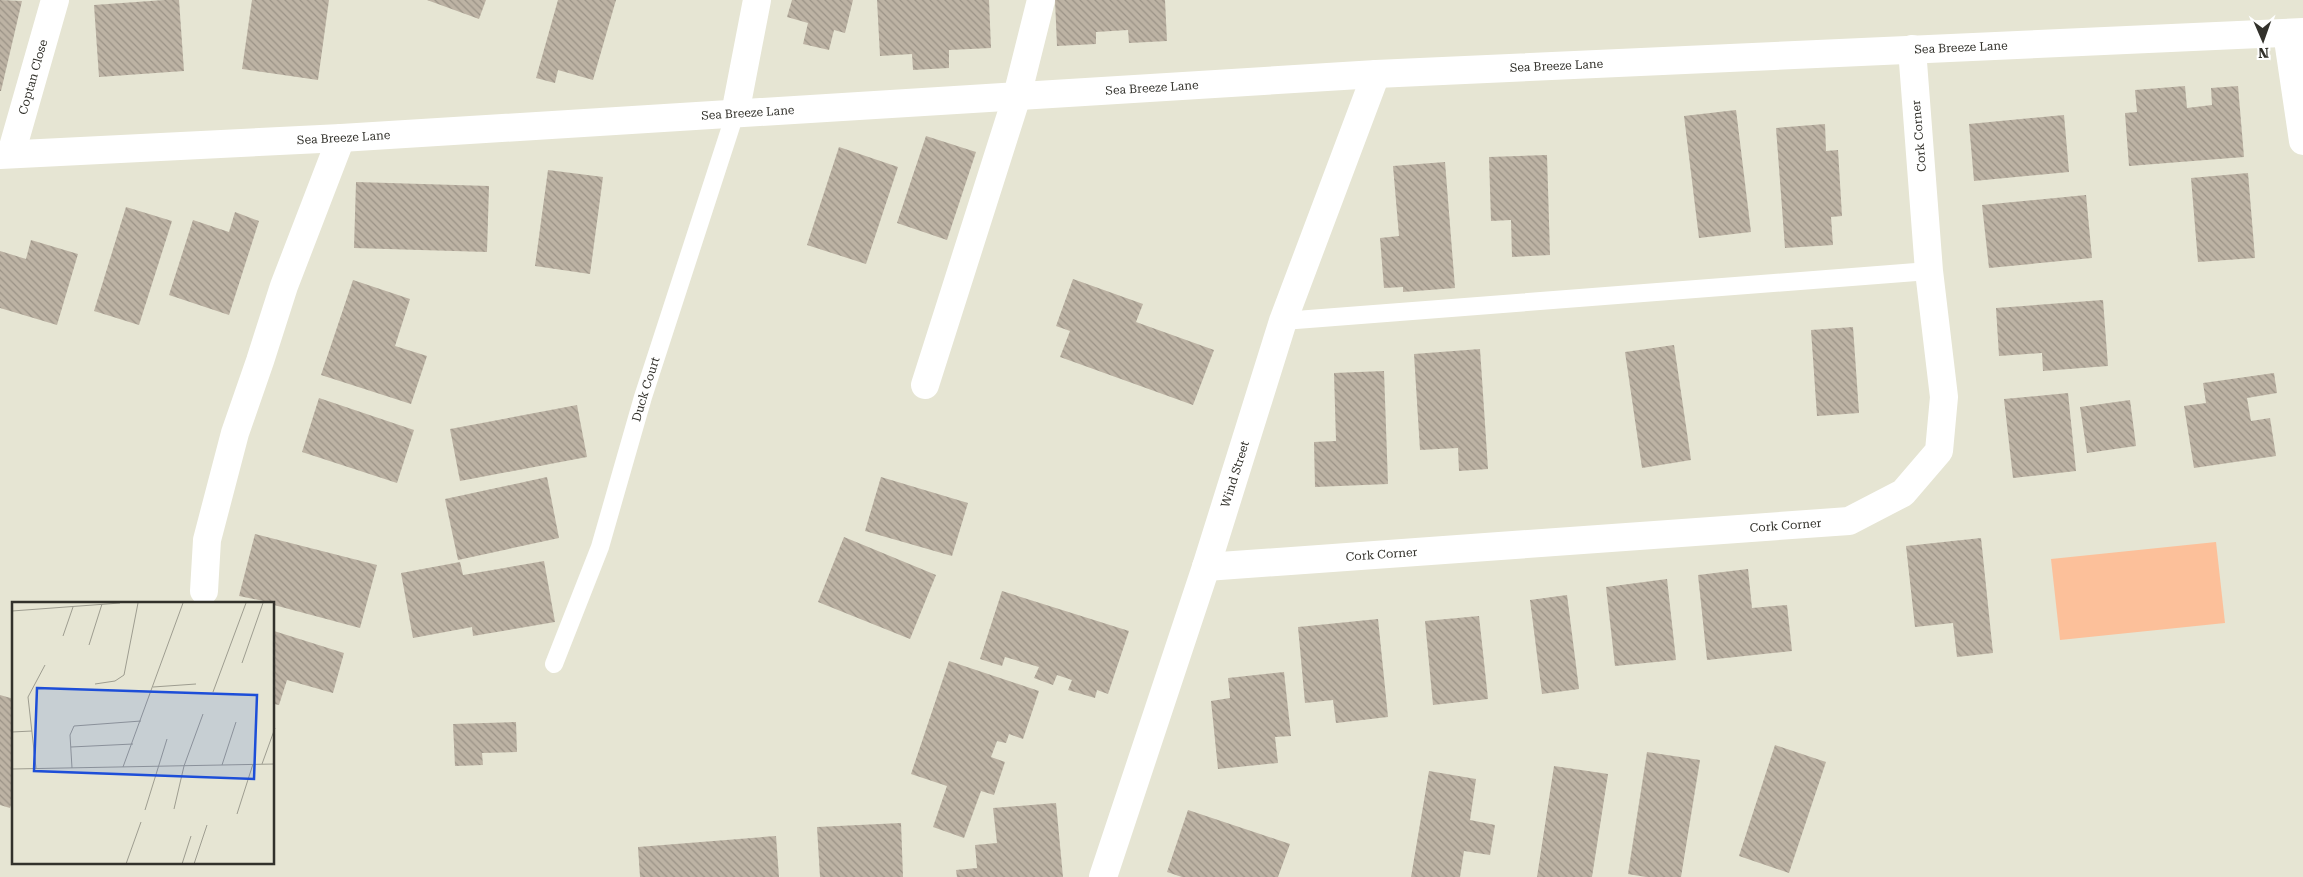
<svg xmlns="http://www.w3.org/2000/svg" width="2303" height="877" font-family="'Roboto Serif',serif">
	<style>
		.green { fill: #fcc09a }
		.building { fill: url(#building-back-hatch) }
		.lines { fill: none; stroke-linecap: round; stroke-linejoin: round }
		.service { stroke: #fff; stroke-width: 18 }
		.minor { stroke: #fff; stroke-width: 28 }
		.labels { text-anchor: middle; stroke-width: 5; stroke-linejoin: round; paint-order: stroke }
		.street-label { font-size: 12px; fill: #32312b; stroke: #fff }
		.inset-road { fill: none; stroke: #9e9d90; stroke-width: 1 }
		.view { fill: #1d4ed8; fill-opacity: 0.15; stroke: #1d4ed8; stroke-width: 2.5 }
		.inset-edge { fill: none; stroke: #32312b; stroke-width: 2.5 }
	</style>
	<defs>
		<pattern id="building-back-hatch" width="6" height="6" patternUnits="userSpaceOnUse" patternTransform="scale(1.25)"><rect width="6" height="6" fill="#bdb3a4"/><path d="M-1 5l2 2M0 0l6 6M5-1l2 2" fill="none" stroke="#9a9286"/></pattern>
	</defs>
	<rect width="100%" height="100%" fill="#e6e5d3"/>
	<polygon class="green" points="2216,542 2225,623 2060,640 2051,559"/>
	<g class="building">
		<polygon points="0,0 22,1 1,91 0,91"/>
		<polygon points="164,0 179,0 184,71 99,77 94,5"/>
		<polygon points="252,0 329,0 318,80 242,69"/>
		<polygon points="427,0 486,0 479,19"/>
		<polygon points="558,0 616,0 593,80 558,70 555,83 536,78"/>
		<polygon points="792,0 853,0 845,33 834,30 829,50 803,44 808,23 787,17"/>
		<polygon points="877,0 989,0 991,48 949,50 949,68 913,70 912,54 880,56"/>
		<polygon points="1055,0 1165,0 1167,41 1129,43 1128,30 1096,32 1096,44 1057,46"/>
		<polygon points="2185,86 2187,108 2212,105 2211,88 2238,86 2244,157 2129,166 2125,113 2137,112 2135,90"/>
		<polygon points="1736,110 1751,232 1699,238 1684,116"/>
		<polygon points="2064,115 2069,172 1974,181 1969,124"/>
		<polygon points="1825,124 1826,151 1838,150 1842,216 1831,217 1833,245 1785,248 1776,128"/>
		<polygon points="926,136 976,152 947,240 897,223"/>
		<polygon points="839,147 898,167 866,264 807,245"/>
		<polygon points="1547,155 1550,255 1512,257 1511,220 1491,221 1489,157"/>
		<polygon points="1445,162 1455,288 1403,292 1403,287 1384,288 1380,238 1399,236 1393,166"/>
		<polygon points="548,170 603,177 590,274 535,266"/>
		<polygon points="2248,173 2255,258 2198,262 2191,178"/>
		<polygon points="356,182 489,186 487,252 354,248"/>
		<polygon points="2086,195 2092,258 1989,268 1982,205"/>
		<polygon points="126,207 172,221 139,325 94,311"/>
		<polygon points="235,212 259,221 229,315 169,295 193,220 229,232"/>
		<polygon points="31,240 78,254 57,325 0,308 0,251 26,259"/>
		<polygon points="1073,279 1143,304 1136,322 1214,350 1193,405 1060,357 1070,331 1056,326"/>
		<polygon points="353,280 410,299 395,346 427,356 411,404 321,375"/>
		<polygon points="2103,300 2108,366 2043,371 2042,353 1999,356 1996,308"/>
		<polygon points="1853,327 1859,413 1817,416 1811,330"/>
		<polygon points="1674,345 1691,460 1642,468 1625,352"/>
		<polygon points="1480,349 1488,469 1459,471 1458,448 1420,450 1414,354"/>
		<polygon points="1384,371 1388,484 1315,487 1314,442 1336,441 1334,373"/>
		<polygon points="2274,373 2277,393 2247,398 2251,421 2270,418 2276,456 2194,468 2184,406 2206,403 2203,383"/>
		<polygon points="2068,393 2076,471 2013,478 2004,399"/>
		<polygon points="319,398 414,430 397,483 302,452"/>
		<polygon points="2130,400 2136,446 2087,453 2080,407"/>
		<polygon points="577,405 587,457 460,481 450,429"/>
		<polygon points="547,477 559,538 458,560 445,499"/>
		<polygon points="881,477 968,503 952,556 865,531"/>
		<polygon points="255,534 377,565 360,628 274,605 274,603 239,596"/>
		<polygon points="844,537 936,575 910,639 818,602"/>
		<polygon points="1981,538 1993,653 1957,657 1953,623 1915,627 1906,546"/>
		<polygon points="544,561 555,622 473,636 472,627 413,638 401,573 460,562 463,575"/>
		<polygon points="1748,569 1752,608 1787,605 1792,651 1707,660 1698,575"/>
		<polygon points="1667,579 1676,660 1615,666 1606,587"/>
		<polygon points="1002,591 1129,631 1108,694 1097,690 1095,698 1068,690 1072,680 1057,675 1053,685 1034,678 1039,667 1005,657 1002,666 980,659"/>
		<polygon points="1567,595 1579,689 1542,694 1530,600"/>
		<polygon points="1479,616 1488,699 1433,705 1425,621"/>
		<polygon points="1378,619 1388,717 1336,723 1333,700 1305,703 1298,627"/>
		<polygon points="274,631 344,653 333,693 287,680 279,705 274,704"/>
		<polygon points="949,661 1039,691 1023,739 1009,734 1006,743 997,741 991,757 1005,762 994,795 981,791 964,838 933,827 947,786 911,774"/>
		<polygon points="1284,672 1291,736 1275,737 1278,763 1218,769 1211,701 1230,698 1228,678"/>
		<polygon points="0,695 14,699 14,794 10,808 0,805"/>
		<polygon points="516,722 517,752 482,753 483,765 455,766 453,724"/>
		<polygon points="1775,745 1826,762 1789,873 1739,856"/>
		<polygon points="1647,752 1700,760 1681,877 1646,877 1628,874"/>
		<polygon points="1554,766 1608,774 1592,877 1537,877"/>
		<polygon points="1429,771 1476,779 1470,820 1495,825 1490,855 1464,851 1460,877 1411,877"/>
		<polygon points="1056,803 1063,877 957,877 956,870 977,868 975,845 997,843 993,808"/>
		<polygon points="1188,810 1290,844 1278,877 1182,877 1167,872"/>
		<polygon points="901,823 903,877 820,877 817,827"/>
		<polygon points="776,836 779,877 640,877 638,847"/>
	</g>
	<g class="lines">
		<g class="service">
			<polyline points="1283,321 1929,271"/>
			<path id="s1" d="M554,664L600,547L643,397L735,114"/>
		</g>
		<g class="minor">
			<polyline points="2287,33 2303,141"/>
			<polyline points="735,114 757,0"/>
			<path id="s2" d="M11,154L55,0"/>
			<path id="s3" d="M0,155L341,138L1376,74L2303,32"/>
			<polyline points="925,385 1017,96 1041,0"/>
			<path id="s4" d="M1206,567L1849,521L1903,493L1939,451L1944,397L1929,271L1912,49"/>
			<polyline points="204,591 207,540 235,433 260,361 284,286 341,138"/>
			<path id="s5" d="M1103,877L1206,567L1283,321L1376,74"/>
		</g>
	</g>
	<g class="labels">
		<g class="street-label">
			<text dy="4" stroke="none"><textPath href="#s3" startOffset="1964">Sea Breeze Lane</textPath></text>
			<text dy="4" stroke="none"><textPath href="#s3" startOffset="1559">Sea Breeze Lane</textPath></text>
			<text dy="4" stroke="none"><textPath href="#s2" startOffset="80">Coptan Close</textPath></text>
			<text dy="4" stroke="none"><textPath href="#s3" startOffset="1154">Sea Breeze Lane</textPath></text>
			<text dy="4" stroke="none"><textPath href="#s3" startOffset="749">Sea Breeze Lane</textPath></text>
			<text transform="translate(1919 136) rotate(-95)" y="4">Cork Corner</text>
			<text dy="4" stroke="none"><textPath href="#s3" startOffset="344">Sea Breeze Lane</textPath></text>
			<text dy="4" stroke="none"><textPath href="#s1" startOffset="290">Duck Court</textPath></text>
			<text dy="4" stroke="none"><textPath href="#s5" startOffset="424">Wind Street</textPath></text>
			<text dy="4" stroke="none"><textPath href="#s4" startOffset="581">Cork Corner</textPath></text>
			<text dy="4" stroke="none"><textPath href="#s4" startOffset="176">Cork Corner</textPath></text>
		</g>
	</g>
	<g transform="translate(12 602)">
		<rect width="262" height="262" fill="#e6e5d3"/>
		<path class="inset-road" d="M0,9L108,1M51,34L61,5M77,43L90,2M230,61L251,1M83,82L103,79L112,73L126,1M141,85L184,82M201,90L234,1M0,130L20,129M59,145L121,142M250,162L263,126M210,163L224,120M111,165L171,1M24,166L16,95L33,63M60,166L58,133L62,124L129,119M0,167L263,162M162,207L172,164L191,112M133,208L155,137M225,212L241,162M114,262L129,220M170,262L179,234M182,262L195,223"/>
		<path class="view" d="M25,86L245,93L242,177L22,169Z"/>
		<rect width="262" height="262" class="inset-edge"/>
	</g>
	<g transform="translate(2263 40) rotate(178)" stroke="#ffffff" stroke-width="4" paint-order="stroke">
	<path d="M0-4L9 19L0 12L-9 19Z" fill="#32312b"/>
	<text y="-8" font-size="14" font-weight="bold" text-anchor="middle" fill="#32312b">N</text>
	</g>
</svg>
